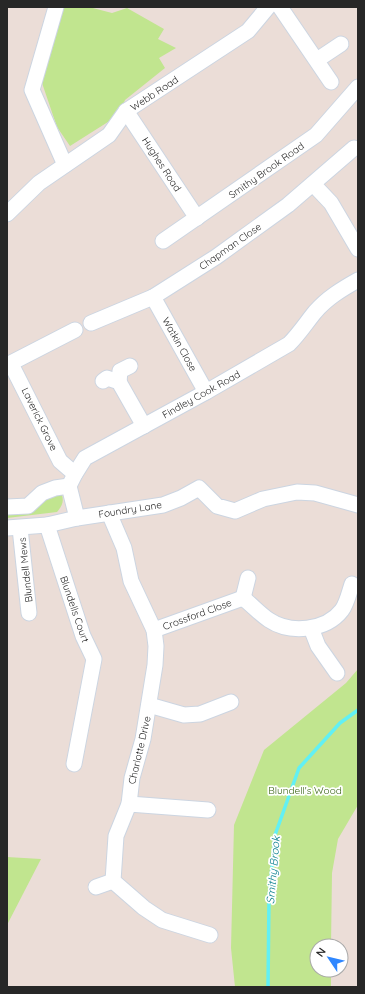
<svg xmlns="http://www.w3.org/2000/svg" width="365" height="994" font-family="Quicksand,sans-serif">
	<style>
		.green { fill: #c1e58f }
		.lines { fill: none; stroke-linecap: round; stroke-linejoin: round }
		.stream { stroke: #62f0f4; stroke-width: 3.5 }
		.street-casing { stroke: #ccd5e1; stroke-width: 17 }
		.street { stroke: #fff; stroke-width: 15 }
		.labels { text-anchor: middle; stroke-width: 3.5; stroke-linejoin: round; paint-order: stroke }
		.street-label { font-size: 10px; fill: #272727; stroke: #fff }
		.park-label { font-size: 10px; fill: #396515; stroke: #fff }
		.water-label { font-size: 11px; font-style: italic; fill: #077f8d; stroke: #fff }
	</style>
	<rect width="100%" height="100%" fill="#ebddd7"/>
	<g class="green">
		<polygon points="63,7 89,7 112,13 127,8 164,29 158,39 176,48 159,58 165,68 125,100 119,115 70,146 57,127 42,83"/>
		<path d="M57,493L62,495C64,502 62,506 57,512L7,518V515C33,515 36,502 57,493Z"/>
		<polygon points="358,669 358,805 338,839 332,873 331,946 317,946 317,970 331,970 331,987 235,987 231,948 234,825 264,750 346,683"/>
		<polygon points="7,857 41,859 7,925"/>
	</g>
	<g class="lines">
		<polyline class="stream" points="268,987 269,898 275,835 299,768 340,723 358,710"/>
		<defs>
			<g id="street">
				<polyline points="56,7 32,90 65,165"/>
				<polyline points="280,7 331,82"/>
				<polyline points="317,60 341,44"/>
				<polyline points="126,111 197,218"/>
				<polyline points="313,184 331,203 358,249"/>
				<polyline points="7,214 39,183 109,135 126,111 248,31 268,7"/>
				<polyline points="163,241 316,135 358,87"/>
				<polyline points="153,297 206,392"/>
				<polyline points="91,323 153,297 216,257 288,205 354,148"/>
				<polyline points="11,364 60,461 75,474"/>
				<polyline points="7,365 75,330"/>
				<polyline points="103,381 107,378 119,382 144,426"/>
				<polyline points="119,382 120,371 130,366"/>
				<polyline points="7,507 28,506 42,493 55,488 69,486"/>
				<polyline points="109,513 124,548 131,581 154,630 156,646 155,665 143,739 132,778 129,804 116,836 113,881 144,908 162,920 210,935"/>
				<path d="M77,518L69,486L75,474L85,458L206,392L289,344C299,334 306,323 315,312C327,298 342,289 358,280"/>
				<polyline points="47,525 83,636 94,659 74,764"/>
				<polyline points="7,528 47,525 77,518 163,505 181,498 199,488 217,506 235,511 263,499 297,492 315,493 358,505"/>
				<polyline points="20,528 29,613"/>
				<polyline points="243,598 248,578"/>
				<polyline points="311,628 318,646 337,673"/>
				<path d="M154,630L243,598C252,605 260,614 269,620C290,634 326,631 342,610C347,603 349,593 352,584"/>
				<polyline points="149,705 184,715 200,714 231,702"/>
				<polyline points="129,804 208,810"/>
				<polyline points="96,887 113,881"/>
			</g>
		</defs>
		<use href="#street" class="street-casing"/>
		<use href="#street" class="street"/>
	</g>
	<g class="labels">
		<g class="street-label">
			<text transform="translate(154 93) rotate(-33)" y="4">Webb Road</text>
			<text transform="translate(162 164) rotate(57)" y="4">Hughes Road</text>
			<text transform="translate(266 170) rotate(-35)" y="4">Smithy Brook Road</text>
			<text transform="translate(230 246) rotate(-35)" y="4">Chapman Close</text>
			<text transform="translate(180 344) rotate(61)" y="4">Watkin Close</text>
			<text transform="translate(201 394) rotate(-29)" y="4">Findley Cook Road</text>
			<text transform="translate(40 419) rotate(64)" y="4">Laverick Grove</text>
			<text transform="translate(130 509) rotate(-9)" y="4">Foundry Lane</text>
			<text transform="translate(25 570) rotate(-96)" y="4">Blundell Mews</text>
			<text transform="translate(75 609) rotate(71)" y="4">Blundells Court</text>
			<text transform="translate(197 614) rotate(-20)" y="4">Crossford Close</text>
			<text transform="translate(139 750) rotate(-77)" y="4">Charlotte Drive</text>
		</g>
		<g class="park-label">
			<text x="305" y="794">Blundell's Wood</text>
		</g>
		<g class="water-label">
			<text transform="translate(273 870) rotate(-85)" y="4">Smithy Brook</text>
		</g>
	</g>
	<rect width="365" height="994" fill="none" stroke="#272727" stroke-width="16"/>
	<g transform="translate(329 958) rotate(305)"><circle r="19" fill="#ffffff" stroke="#a9a9a9"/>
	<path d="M0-3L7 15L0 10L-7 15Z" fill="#2f87ff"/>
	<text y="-6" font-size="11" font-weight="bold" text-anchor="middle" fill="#272727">N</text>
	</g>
</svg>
